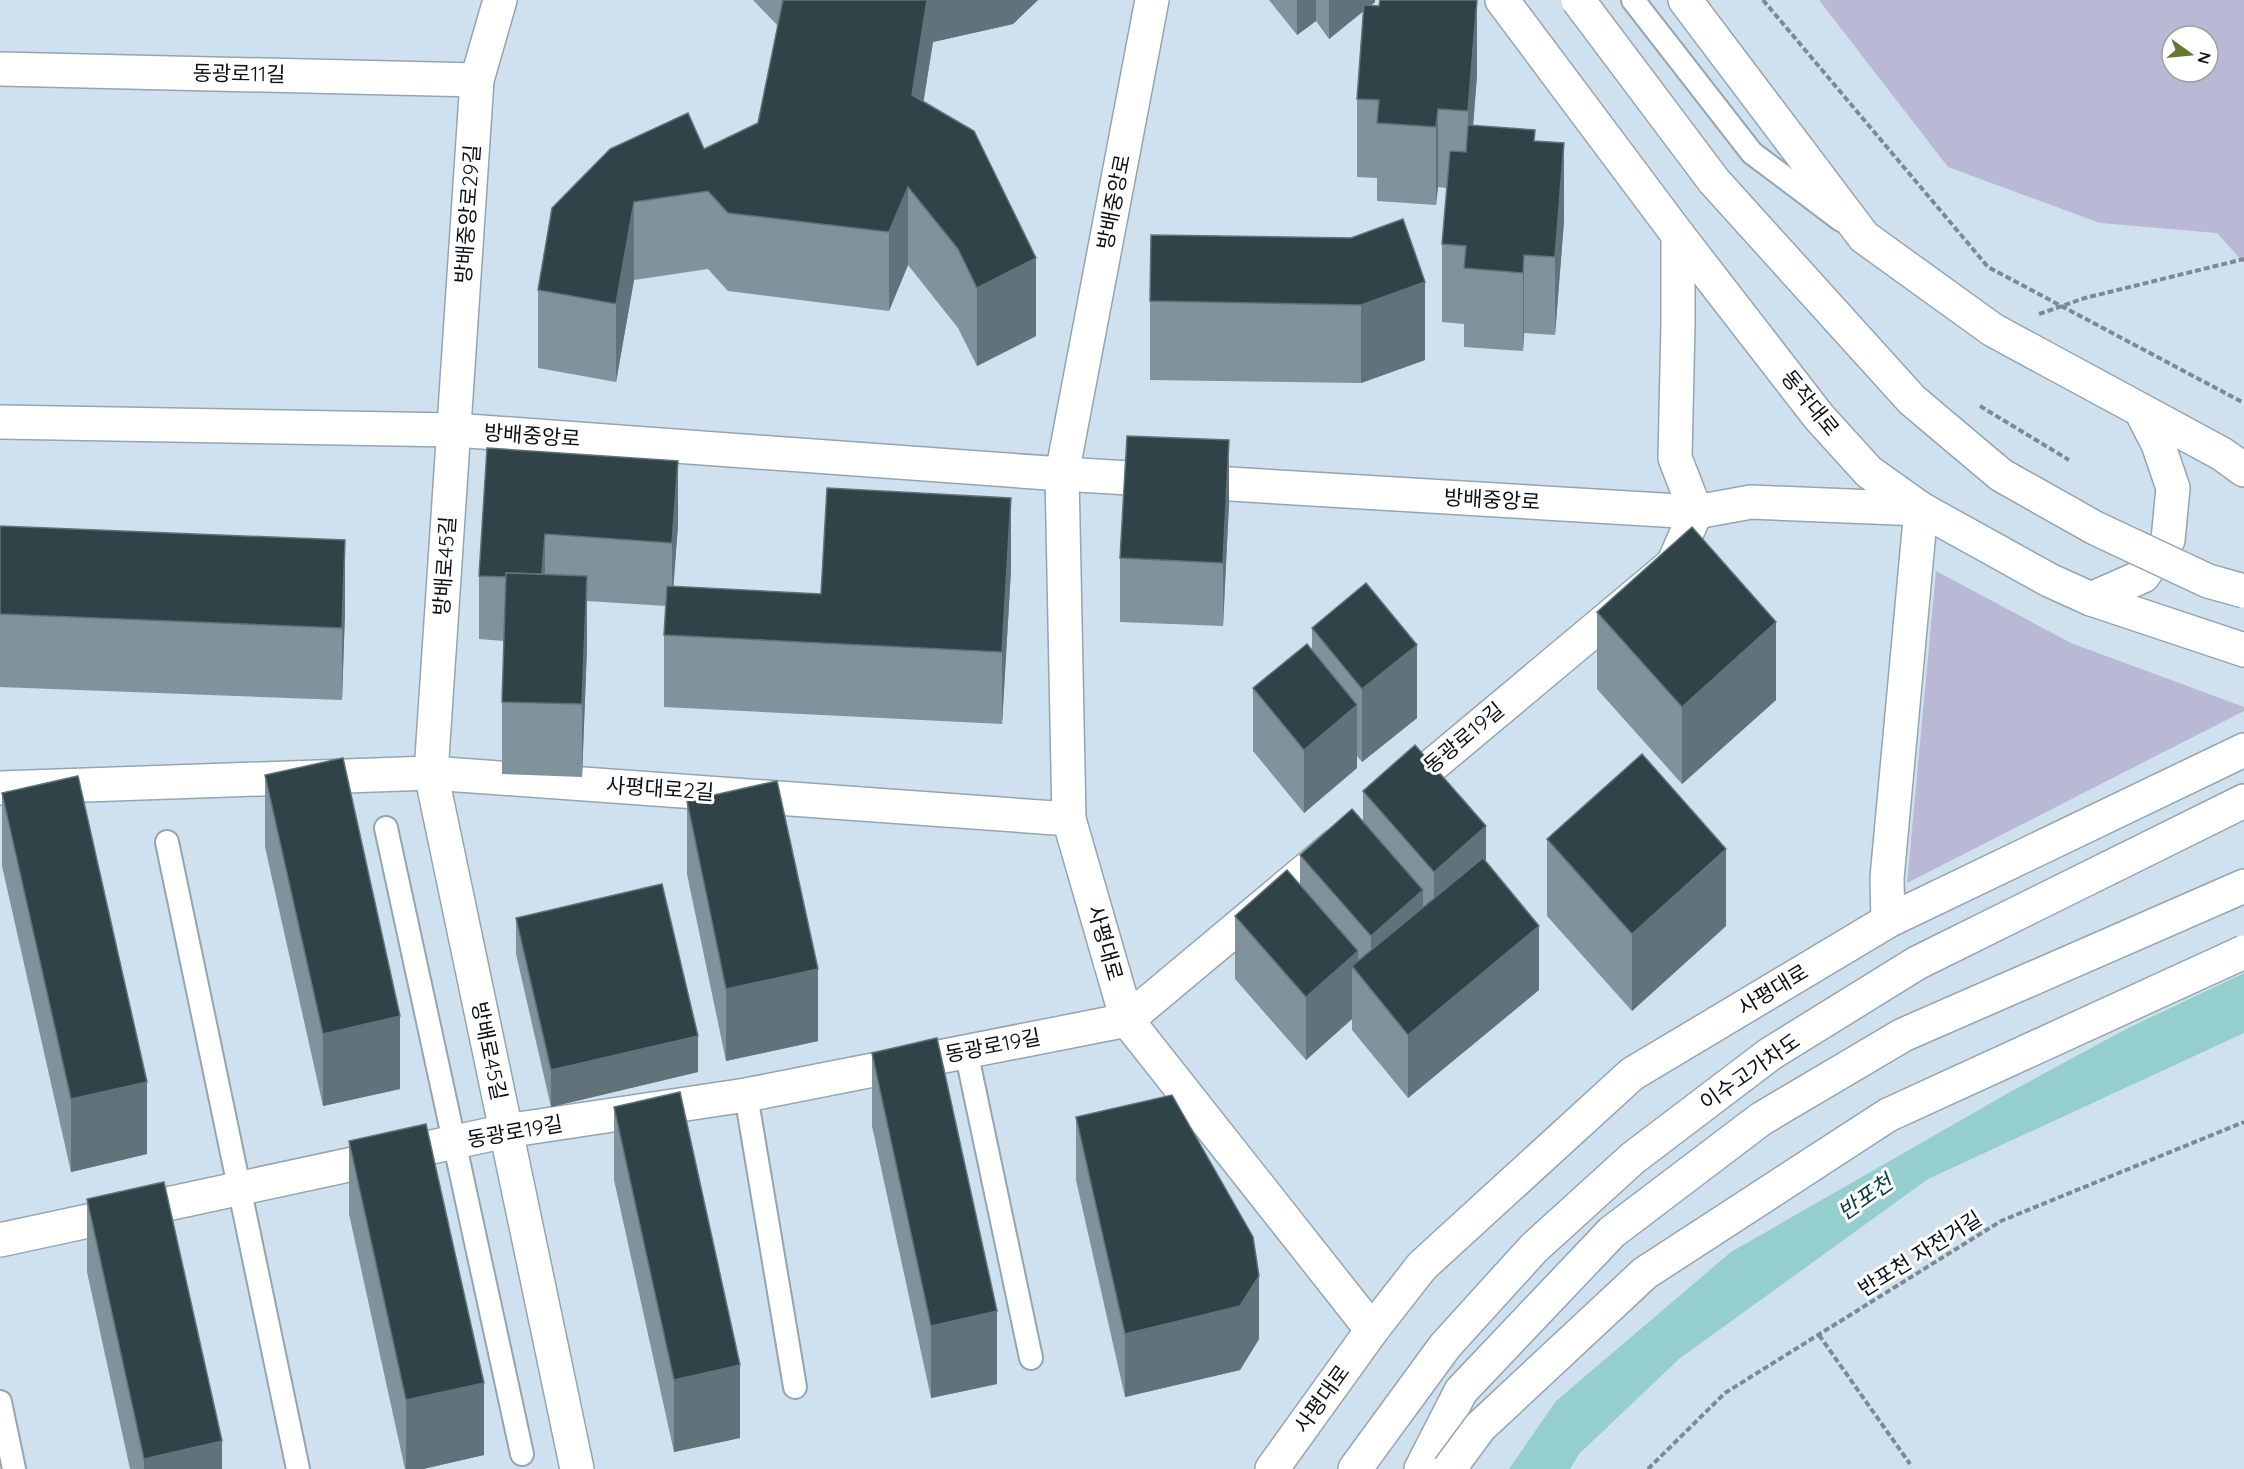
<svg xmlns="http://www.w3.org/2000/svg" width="2244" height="1469" font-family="Quicksand,'Noto Sans KR',sans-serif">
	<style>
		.green { fill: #b9b9d5; fill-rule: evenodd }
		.water { fill: #95cfcd }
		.pier { fill: #cfe1ee }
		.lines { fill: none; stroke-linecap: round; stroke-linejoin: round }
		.service-casing { stroke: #94a5b1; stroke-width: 26 }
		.minor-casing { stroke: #94a5b1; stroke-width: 36 }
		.tertiary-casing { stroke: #94a5b1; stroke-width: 36 }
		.primary-casing { stroke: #94a5b1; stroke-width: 36 }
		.path { stroke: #7d8a93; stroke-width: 4; stroke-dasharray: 6 3; stroke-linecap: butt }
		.service { stroke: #fff; stroke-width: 22 }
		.minor { stroke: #fff; stroke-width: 33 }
		.tertiary { stroke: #fff; stroke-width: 33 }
		.primary { stroke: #fff; stroke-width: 33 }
		.primary-bridge-casing { stroke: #94a5b1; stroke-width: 36; stroke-linecap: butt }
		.primary-bridge { stroke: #fff; stroke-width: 33 }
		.wall { fill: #80929b }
		.shaded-wall { fill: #60727a }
		.building { fill: #304348; stroke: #60727a; stroke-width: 1.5 }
		.labels { text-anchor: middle; stroke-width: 6; stroke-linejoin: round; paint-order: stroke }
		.street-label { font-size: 21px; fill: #0a1014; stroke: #fff }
		.water-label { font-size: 22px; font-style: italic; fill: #094140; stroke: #fff }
	</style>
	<rect width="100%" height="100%" fill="#cfe1ee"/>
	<g class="green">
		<path d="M1819,0H2244V263L2217,233L2100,223L1948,167ZM2172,36H2208V72H2172Z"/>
		<polygon points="1936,571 2071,643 2244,707 2244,711 1907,883"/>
	</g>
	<polygon class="water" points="2244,965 2244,1033 1928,1179 1679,1359 1579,1454 1570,1469 1509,1469 1556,1401 1731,1252 2010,1092"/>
	<polygon class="pier" points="2244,962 2244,973 2080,1051 2243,963"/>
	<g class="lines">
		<defs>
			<g id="service">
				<polyline points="1633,0 1752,153 1841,220"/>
				<polyline points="386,828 522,1454"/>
				<polyline points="167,842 298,1469"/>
				<polyline points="966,1051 1031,1358"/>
				<polyline points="746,1095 795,1387"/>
				<polyline points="0,1402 14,1469"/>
			</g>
			<g id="minor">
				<polyline points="500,0 477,80 431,773 577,1469"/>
				<polyline points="1152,0 1062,474 1069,819 1127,1020 1372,1330"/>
				<polyline points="0,69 477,80"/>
				<polyline points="0,788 431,773 1069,819"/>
				<polyline points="1398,794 1673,564 1696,512"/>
				<polyline points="0,1240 506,1131 746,1095 1127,1020 1335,846"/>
			</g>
			<polyline id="tertiary" points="0,422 454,430 1062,474 1696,512 1751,502 1921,509"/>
			<g id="primary">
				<polyline points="1502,0 1678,235 1819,417 1869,472 1921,509 2049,580 2091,599 2244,650"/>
				<polyline points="1685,0 1864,237 1993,330 2222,454 2244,470"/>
				<polyline points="1678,235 1678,323 1675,458 1696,512"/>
				<polyline points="2091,599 2143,576 2168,540 2173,488 2158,444 2141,411"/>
				<polyline points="1888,921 1887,878 1921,509"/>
				<polyline points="1272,1469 1372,1330 1422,1266 1632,1074 1888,921 2244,750"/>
				<polyline points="1355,1469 1445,1346 1534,1248 1633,1158 1770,1054 1917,963 2244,801"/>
				<polyline points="1421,1469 1461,1391 1612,1232 1761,1119 1903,1035 2244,886"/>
			</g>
		</defs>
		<use href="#service" class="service-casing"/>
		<use href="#minor" class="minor-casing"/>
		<use href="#tertiary" class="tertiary-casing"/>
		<use href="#primary" class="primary-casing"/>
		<g class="path">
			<polyline points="1763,0 1988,267 2244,403"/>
			<polyline points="2039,314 2085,298 2244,259"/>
			<polyline points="1980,406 2069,460"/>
			<polyline points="1819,1335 1910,1464"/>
			<polyline points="1648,1469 1725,1393 2001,1221 2244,1122"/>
		</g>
		<use href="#service" class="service"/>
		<use href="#minor" class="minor"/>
		<use href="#tertiary" class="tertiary"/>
		<use href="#primary" class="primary"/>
		<defs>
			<g id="primary-bridge">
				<polyline points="1578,0 1714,181 1912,400 2001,475 2095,528 2208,581 2244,591"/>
				<polyline points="1449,1469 1480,1427 1645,1273 1888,1115 2244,952"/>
			</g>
		</defs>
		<use href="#primary-bridge" class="primary-bridge-casing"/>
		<use href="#primary-bridge" class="primary-bridge"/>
	</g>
	<g class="wall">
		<polygon points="753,0 1038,0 1013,24 933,42 923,102 1036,336 977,366 958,328 908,265 889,311 728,291 708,269 634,280 616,382 538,368 538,290 552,208 704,149 758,123 778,26"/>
		<polygon points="1269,0 1375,0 1375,2 1370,6 1477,75 1473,126 1535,141 1564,221 1555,335 1524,333 1523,351 1464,347 1464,324 1442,322 1442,244 1447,188 1438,187 1436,205 1377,201 1377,178 1357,177 1357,99 1363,11 1329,39 1316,21 1297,35"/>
		<polygon points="1425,282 1425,360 1361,383 1150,380 1150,301"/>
		<polygon points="487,448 678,525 673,587 821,594 1011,570 1002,724 664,707 664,635 666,606 587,601 587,648 582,777 502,774 502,702 504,641 479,639 479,576"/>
		<polygon points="1229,503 1223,626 1120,622 1120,558"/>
		<polygon points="0,526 345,612 342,700 0,687"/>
		<polygon points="1597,612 1776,700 1682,784 1597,689"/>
		<polygon points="1312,628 1417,718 1362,762 1357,756 1357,768 1304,813 1253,751 1253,688 1312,650"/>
		<polygon points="265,775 400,1089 323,1106 265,847"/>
		<polygon points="1363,791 1486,862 1539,990 1408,1098 1352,1030 1352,1019 1306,1060 1235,979 1235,916 1300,885 1300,855 1363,822"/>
		<polygon points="2,793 147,1154 71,1172 2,866"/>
		<polygon points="687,801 818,1041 726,1061 687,874"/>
		<polygon points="1547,839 1726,926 1632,1011 1547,916"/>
		<polygon points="516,918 698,1072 551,1107 516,954"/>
		<polygon points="872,1053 997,1384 931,1398 872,1126"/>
		<polygon points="614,1107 740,1438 674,1452 614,1180"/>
		<polygon points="1076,1117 1259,1339 1240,1370 1125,1397 1076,1180"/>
		<polygon points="349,1141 484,1455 423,1469 405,1469 349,1214"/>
		<polygon points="87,1199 222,1469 130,1469 87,1272"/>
	</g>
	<g class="shaded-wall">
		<polygon points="927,0 1038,0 1013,24 933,42 912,174 912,95"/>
		<polygon points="1297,0 1316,0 1316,21 1297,35"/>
		<polygon points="1329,0 1375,0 1375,2 1329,39"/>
		<polygon points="1477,0 1477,75 1468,189 1468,111"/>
		<polygon points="1438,109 1438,187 1436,205 1436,127"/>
		<polygon points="1564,143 1564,221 1555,335 1555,257"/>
		<polygon points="908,187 908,265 889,311 889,232"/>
		<polygon points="634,202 634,280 616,382 616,304"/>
		<polygon points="1524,255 1524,333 1523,351 1523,273"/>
		<polygon points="1036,258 1036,336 977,366 977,288"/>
		<polygon points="1425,282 1425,360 1361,383 1361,305"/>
		<polygon points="1229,440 1229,503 1223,626 1223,563"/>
		<polygon points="678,461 678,525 672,606 672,543"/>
		<polygon points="1011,498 1011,570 1002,724 1002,652"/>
		<polygon points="545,534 545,598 542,580"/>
		<polygon points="345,540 345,612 342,700 342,628"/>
		<polygon points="587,576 587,648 582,777 582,704"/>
		<polygon points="1776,622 1776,700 1682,784 1682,707"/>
		<polygon points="1417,645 1417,718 1362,762 1362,689"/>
		<polygon points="1357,705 1357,768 1304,813 1304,750"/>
		<polygon points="1486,826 1486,890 1434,936 1434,872"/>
		<polygon points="1726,849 1726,926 1632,1011 1632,934"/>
		<polygon points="1423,890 1423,954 1371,990 1371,936"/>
		<polygon points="1539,926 1539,990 1408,1098 1408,1035"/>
		<polygon points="1358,951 1358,973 1352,966 1352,1019 1306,1060 1306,997"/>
		<polygon points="818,969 818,1041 726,1061 726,989"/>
		<polygon points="400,1016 400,1089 323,1106 323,1034"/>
		<polygon points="698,1036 698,1072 551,1107 551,1070"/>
		<polygon points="147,1082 147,1154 71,1172 71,1099"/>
		<polygon points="1259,1276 1259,1339 1240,1370 1125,1397 1125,1334"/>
		<polygon points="997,1311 997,1384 931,1398 931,1326"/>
		<polygon points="740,1365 740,1438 674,1452 674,1380"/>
		<polygon points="484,1383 484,1455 423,1469 406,1469 406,1400"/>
		<polygon points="222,1441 222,1469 144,1469 144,1459"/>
	</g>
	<g class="building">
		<polygon points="783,0 927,0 912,95 974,131 1036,258 977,288 958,249 908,187 889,232 728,213 708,191 634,202 616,304 538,290 552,208 610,149 688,113 704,149 758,123"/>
		<polygon points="1380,0 1477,0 1468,111 1438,109 1436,127 1377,123 1379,100 1357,99 1364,5 1379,6"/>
		<polygon points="1468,125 1535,130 1534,141 1564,143 1555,257 1524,255 1523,273 1464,268 1466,246 1442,244 1450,151 1466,152"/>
		<polygon points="1403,219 1425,282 1361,305 1150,301 1151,235 1351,238"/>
		<polygon points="1127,436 1229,440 1223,563 1120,558"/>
		<polygon points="487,448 678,461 672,543 545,534 542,574 506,573 506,577 479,576"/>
		<polygon points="827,488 1011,498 1002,652 664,635 667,586 821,594"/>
		<polygon points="0,526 345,540 342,628 0,614"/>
		<polygon points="1692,527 1776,622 1682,707 1597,612"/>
		<polygon points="506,573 587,576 582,704 502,702"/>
		<polygon points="1366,583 1417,645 1362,689 1312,628"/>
		<polygon points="1307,644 1357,705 1304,750 1253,688"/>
		<polygon points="1415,745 1486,826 1434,872 1363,791"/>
		<polygon points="1642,754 1726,849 1632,934 1547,839"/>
		<polygon points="343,758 400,1016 323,1034 265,775"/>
		<polygon points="78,776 147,1082 71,1099 2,793"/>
		<polygon points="777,781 818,969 726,989 687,801"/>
		<polygon points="1352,809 1423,890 1371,936 1300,855"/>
		<polygon points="1483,858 1539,926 1408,1035 1352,966"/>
		<polygon points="1287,870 1358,951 1306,997 1235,916"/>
		<polygon points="662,884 698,1036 551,1070 516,918"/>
		<polygon points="937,1038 997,1311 931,1326 872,1053"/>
		<polygon points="680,1092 740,1365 674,1380 614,1107"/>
		<polygon points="1172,1095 1253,1237 1259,1276 1240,1306 1125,1334 1076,1117"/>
		<polygon points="426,1124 484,1383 406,1400 349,1141"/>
		<polygon points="164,1182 222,1441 144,1459 87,1199"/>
	</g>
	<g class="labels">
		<g class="street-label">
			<text transform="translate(239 74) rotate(1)" y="7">동광로11길</text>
			<text transform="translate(1114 202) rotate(-79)" y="7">방배중앙로</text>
			<text transform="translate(468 214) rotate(-86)" y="7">방배중앙로29길</text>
			<text transform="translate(1810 403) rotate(51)" y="7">동작대로</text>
			<text transform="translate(532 436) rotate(4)" y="7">방배중앙로</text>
			<text transform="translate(1492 500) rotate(3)" y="7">방배중앙로</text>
			<text transform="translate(445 566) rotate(-86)" y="7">방배로45길</text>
			<text transform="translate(1464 738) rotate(-40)" y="7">동광로19길</text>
			<text transform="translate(660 789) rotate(4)" y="7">사평대로2길</text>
			<text transform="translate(1105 943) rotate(74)" y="7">사평대로</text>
			<text transform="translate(1773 990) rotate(-31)" y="7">사평대로</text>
			<text transform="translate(993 1046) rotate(-11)" y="7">동광로19길</text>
			<text transform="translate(489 1051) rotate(78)" y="7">방배로45길</text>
			<text transform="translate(1750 1072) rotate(-35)" y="7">이수고가차도</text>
			<text transform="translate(515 1132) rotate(-10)" y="7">동광로19길</text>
			<text transform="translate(1920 1254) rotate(-32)" y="7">반포천 자전거길</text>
			<text transform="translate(1322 1399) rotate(-54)" y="7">사평대로</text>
		</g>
		<g class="water-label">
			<text transform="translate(1865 1197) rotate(-35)" y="8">반포천</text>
		</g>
	</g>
	<g transform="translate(2190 54) rotate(105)"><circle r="28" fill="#ffffff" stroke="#9d9fa1" stroke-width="1.5"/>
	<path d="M0-4.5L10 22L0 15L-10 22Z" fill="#627a2c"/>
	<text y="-9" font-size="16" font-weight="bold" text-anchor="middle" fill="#0a1014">N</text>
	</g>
</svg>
